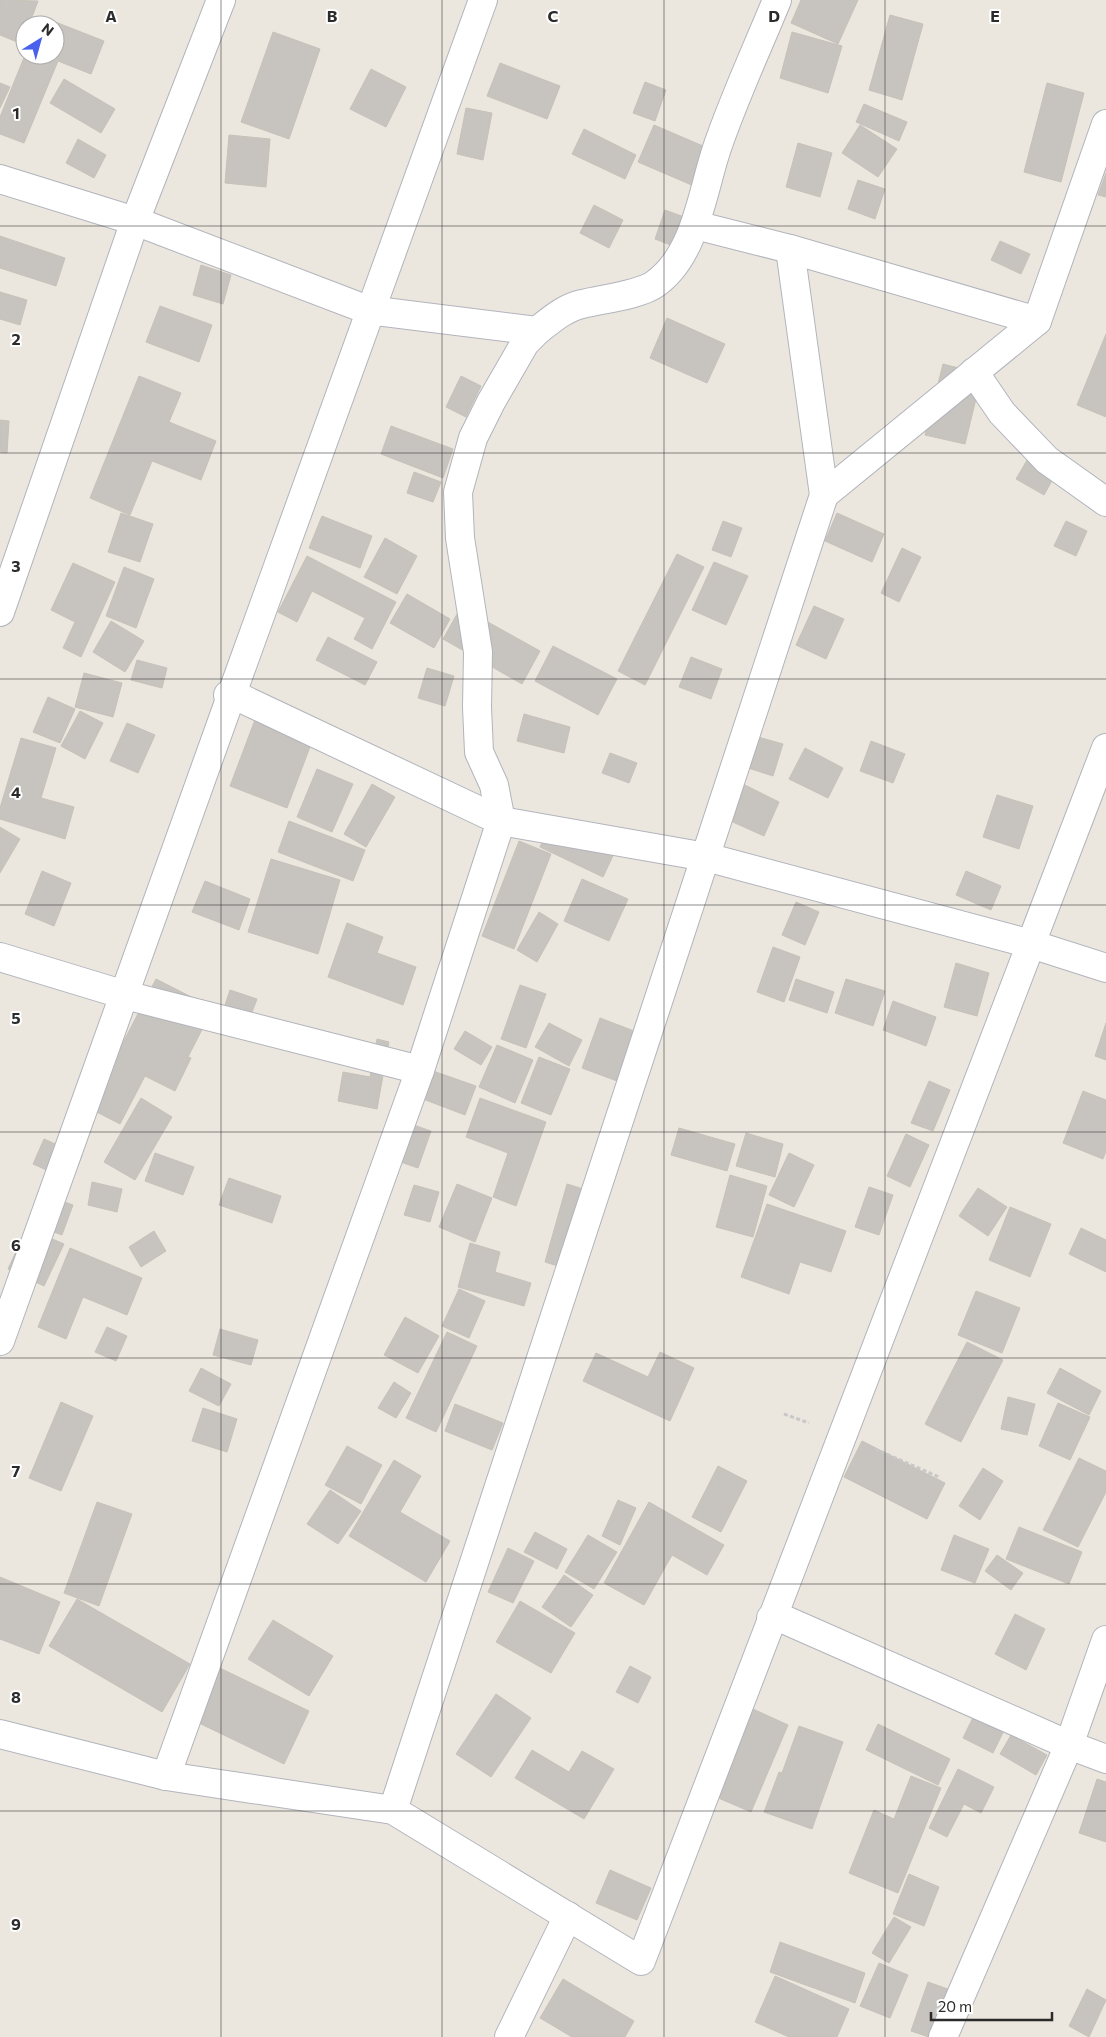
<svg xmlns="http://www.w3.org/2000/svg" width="1106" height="2037" font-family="Commissioner,sans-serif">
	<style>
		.building { fill: #c7c3be; stroke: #c7c2b8 }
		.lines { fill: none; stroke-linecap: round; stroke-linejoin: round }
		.minor-casing { stroke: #b2b4bd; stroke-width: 30 }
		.path { stroke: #c8c8c8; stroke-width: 3; stroke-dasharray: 4 2.5; stroke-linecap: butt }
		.minor { stroke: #fff; stroke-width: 28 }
		.grid { fill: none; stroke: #2b2b2b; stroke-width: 1; stroke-opacity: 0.55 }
		.grid-label { font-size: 16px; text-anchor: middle; font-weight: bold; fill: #2b2b2b; stroke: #fff; stroke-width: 4; stroke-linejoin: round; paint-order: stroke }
	</style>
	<rect width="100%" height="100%" fill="#ece7de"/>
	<g class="building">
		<polygon points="0,0 38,1 29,25 25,25 25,37 22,44 0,35"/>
		<polygon points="801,0 858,0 838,44 791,23"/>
		<polygon points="890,15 923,24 902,100 869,90"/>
		<polygon points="40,16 104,41 91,74 58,61 24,143 0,134 0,117 25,55 55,55 55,25 37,25"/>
		<polygon points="273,32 320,49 289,139 241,122"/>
		<polygon points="792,32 842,46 828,93 780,78"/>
		<polygon points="500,63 560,86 547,119 487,96"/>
		<polygon points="371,69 406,87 386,127 350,109"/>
		<polygon points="64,79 115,109 101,133 50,103"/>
		<polygon points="645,82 666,90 655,121 633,113"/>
		<polygon points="0,83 10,87 0,108"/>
		<polygon points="1047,83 1084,93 1061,182 1024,172"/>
		<polygon points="864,104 907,122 899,141 856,122"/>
		<polygon points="466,108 492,113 483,160 457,154"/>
		<polygon points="654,125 710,149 694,186 638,162"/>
		<polygon points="860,125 897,149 878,177 842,153"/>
		<polygon points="584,129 636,155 625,179 572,154"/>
		<polygon points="229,135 270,139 266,187 225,183"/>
		<polygon points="78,139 106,155 94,178 66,163"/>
		<polygon points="798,143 832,153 820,197 786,187"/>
		<polygon points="1106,173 1106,197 1098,195"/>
		<polygon points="858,180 885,189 875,219 848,209"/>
		<polygon points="594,205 623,220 609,248 580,233"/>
		<polygon points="665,210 687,218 676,247 655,239"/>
		<polygon points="0,236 65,258 56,286 0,268"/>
		<polygon points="1000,241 1030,254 1021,274 991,260"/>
		<polygon points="201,265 231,275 223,304 193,295"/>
		<polygon points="0,292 27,300 20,325 0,319"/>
		<polygon points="160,306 212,325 199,362 146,342"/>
		<polygon points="667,318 725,344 707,383 650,358"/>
		<polygon points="1106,334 1106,417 1077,405"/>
		<polygon points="943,364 982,374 965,444 925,435"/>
		<polygon points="139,376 181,393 169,422 216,441 201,480 152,461 130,515 90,498"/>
		<polygon points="461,376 481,386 466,417 446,407"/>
		<polygon points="0,420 9,421 7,453 0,452"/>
		<polygon points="391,426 453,449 443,478 381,454"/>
		<polygon points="1037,443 1064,459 1044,495 1016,479"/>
		<polygon points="414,472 441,482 433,502 407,493"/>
		<polygon points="121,513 153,524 140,562 108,552"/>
		<polygon points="837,513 884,534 872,562 825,541"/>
		<polygon points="322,516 372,536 360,568 309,548"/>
		<polygon points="723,521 742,528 731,557 712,550"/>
		<polygon points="1066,521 1087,531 1076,556 1054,546"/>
		<polygon points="385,538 417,556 397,594 364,577"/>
		<polygon points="902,548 921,557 899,602 881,593"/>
		<polygon points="677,554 704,567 645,685 618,671"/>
		<polygon points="307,556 396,602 372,649 354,639 365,618 312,591 297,622 278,612"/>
		<polygon points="714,562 748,576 726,625 692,610"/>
		<polygon points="73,563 115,582 81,657 63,648 75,622 51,610"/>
		<polygon points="124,567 154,579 136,628 106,616"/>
		<polygon points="407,594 450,619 434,648 390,623"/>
		<polygon points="814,606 844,619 826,659 796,645"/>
		<polygon points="461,607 540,651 522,684 443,639"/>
		<polygon points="111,621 144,641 125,672 93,652"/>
		<polygon points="328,637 377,662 365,685 316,660"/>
		<polygon points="553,646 617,679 598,715 535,681"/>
		<polygon points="691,657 722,669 711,699 679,687"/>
		<polygon points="137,660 167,668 162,688 131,680"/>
		<polygon points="427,668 454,676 445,706 418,698"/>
		<polygon points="84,673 122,683 113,717 75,707"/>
		<polygon points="48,697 75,709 60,743 33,732"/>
		<polygon points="80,711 103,723 85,759 61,746"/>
		<polygon points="524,714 570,727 564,753 517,741"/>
		<polygon points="256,717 313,739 287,808 230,786"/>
		<polygon points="127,723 155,735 138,773 110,761"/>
		<polygon points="758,737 783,744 773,776 748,768"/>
		<polygon points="21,738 56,748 41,798 74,807 65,839 0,819 0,808"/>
		<polygon points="871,741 905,754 893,783 860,771"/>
		<polygon points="805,748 843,768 828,798 789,779"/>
		<polygon points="610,753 637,763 629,783 602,773"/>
		<polygon points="317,769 353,784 332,832 297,817"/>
		<polygon points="372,784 395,797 366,847 344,834"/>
		<polygon points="743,784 779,802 764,836 726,819"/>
		<polygon points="997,795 1033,806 1019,849 983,837"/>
		<polygon points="554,816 617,847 603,877 540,847"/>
		<polygon points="289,821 365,850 353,881 278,852"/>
		<polygon points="0,827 20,839 0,873"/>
		<polygon points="519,841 551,854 514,949 482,936"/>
		<polygon points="271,859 340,880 318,954 248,932"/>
		<polygon points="42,871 71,883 54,926 25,914"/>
		<polygon points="966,871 1001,886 991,910 956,895"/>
		<polygon points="582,879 628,899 609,941 564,921"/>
		<polygon points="205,881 250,899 239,930 192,912"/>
		<polygon points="796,902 819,912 805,945 782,935"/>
		<polygon points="539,912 558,924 537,962 517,950"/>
		<polygon points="347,923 383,937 377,953 416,967 403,1005 328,977"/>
		<polygon points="773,947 800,957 784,1002 757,992"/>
		<polygon points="956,963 989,973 977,1016 944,1007"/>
		<polygon points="156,979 213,1008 188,1057 191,1058 175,1091 145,1076 120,1124 89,1108"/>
		<polygon points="796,979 834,992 827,1013 789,1000"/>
		<polygon points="846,979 885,991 873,1026 835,1013"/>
		<polygon points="520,985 546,994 526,1048 501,1039"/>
		<polygon points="230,990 257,999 248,1023 222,1014"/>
		<polygon points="893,1001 936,1017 926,1046 883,1030"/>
		<polygon points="600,1018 634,1031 617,1081 582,1068"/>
		<polygon points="549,1023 582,1040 569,1066 535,1047"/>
		<polygon points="1106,1023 1106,1060 1095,1056"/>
		<polygon points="465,1031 492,1047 481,1065 454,1049"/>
		<polygon points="377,1039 389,1042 377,1109 338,1101 343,1072 370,1077"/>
		<polygon points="497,1045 533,1060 515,1103 479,1087"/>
		<polygon points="539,1057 570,1069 551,1115 521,1103"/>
		<polygon points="433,1071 476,1086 465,1115 423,1099"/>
		<polygon points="929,1081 950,1090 933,1131 911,1123"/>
		<polygon points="1083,1091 1106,1100 1106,1151 1103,1159 1063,1143"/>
		<polygon points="141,1098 172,1117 135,1180 104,1162"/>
		<polygon points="480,1098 546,1122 516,1206 493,1197 508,1153 466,1137"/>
		<polygon points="399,1120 431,1131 418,1168 386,1157"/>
		<polygon points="679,1128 735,1144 727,1171 671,1155"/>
		<polygon points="746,1133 783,1144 775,1177 736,1166"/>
		<polygon points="906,1134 929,1145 910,1187 887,1176"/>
		<polygon points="44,1139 82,1156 71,1181 33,1164"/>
		<polygon points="155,1153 194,1167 183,1195 145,1181"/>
		<polygon points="789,1153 814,1165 794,1207 769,1195"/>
		<polygon points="730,1175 767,1186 753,1237 716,1227"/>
		<polygon points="229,1178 281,1196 272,1223 219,1205"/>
		<polygon points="92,1182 122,1189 117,1212 88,1205"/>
		<polygon points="457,1184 492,1198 475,1242 439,1227"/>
		<polygon points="567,1184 593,1192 571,1270 545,1262"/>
		<polygon points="414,1185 439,1192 430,1222 404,1215"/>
		<polygon points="869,1187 893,1195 879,1235 855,1227"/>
		<polygon points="978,1188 1007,1207 988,1236 959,1216"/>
		<polygon points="40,1193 73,1205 62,1235 29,1223"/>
		<polygon points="767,1204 846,1231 831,1272 800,1262 789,1294 741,1277"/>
		<polygon points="1010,1207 1051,1224 1030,1277 989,1260"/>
		<polygon points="27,1228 64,1244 44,1286 8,1269"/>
		<polygon points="1081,1228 1106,1240 1106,1272 1069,1254"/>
		<polygon points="154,1231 166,1251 141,1267 129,1247"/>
		<polygon points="470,1243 500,1252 495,1272 531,1283 524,1306 458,1287"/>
		<polygon points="70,1248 142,1278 127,1315 83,1297 66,1339 38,1327"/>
		<polygon points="459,1289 485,1301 469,1338 442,1326"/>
		<polygon points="976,1291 1020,1308 1002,1353 958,1335"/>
		<polygon points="405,1317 439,1336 418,1373 384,1355"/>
		<polygon points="107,1327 127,1336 116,1361 95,1352"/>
		<polygon points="220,1329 258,1340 251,1365 213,1355"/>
		<polygon points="447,1332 477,1346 436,1432 406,1418"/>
		<polygon points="967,1342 1003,1360 961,1442 925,1424"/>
		<polygon points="660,1352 694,1368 670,1421 583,1381 596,1353 648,1377"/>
		<polygon points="201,1368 231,1384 219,1406 189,1391"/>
		<polygon points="1060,1368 1101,1391 1089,1415 1047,1393"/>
		<polygon points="394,1382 411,1393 396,1418 378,1408"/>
		<polygon points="1008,1397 1035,1404 1027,1435 1001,1429"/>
		<polygon points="61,1402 93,1416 61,1491 29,1478"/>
		<polygon points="1058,1403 1090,1417 1070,1460 1039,1446"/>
		<polygon points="455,1404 503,1423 492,1450 445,1431"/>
		<polygon points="203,1408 237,1419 227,1452 192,1441"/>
		<polygon points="862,1441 945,1483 927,1519 844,1477"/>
		<polygon points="347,1446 382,1465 361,1504 325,1485"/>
		<polygon points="1079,1458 1106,1471 1106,1492 1078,1547 1043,1530"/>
		<polygon points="394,1460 421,1476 400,1512 450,1541 426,1582 349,1536"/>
		<polygon points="718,1466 747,1481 721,1532 692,1517"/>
		<polygon points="983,1468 1003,1481 980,1520 959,1506"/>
		<polygon points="330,1490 361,1511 338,1544 307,1524"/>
		<polygon points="618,1500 636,1508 620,1545 602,1536"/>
		<polygon points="97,1502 132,1514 99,1606 64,1593"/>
		<polygon points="649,1502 724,1545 707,1575 672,1555 644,1605 604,1583"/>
		<polygon points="1019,1527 1082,1552 1069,1584 1006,1559"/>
		<polygon points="535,1532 567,1549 557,1569 524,1552"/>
		<polygon points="588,1535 617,1552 594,1589 565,1572"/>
		<polygon points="954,1535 989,1549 975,1583 941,1570"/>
		<polygon points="508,1548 534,1561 513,1603 488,1592"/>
		<polygon points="997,1555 1023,1573 1011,1590 985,1571"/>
		<polygon points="564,1575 593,1595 571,1627 542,1607"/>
		<polygon points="0,1577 60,1602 39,1654 0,1639"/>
		<polygon points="77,1599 190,1664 162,1712 49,1646"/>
		<polygon points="520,1601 575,1633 551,1673 496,1642"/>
		<polygon points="1015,1614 1045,1629 1026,1670 995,1654"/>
		<polygon points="273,1620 333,1656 309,1696 248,1659"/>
		<polygon points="199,1658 309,1711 284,1764 174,1711"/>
		<polygon points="630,1666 651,1677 638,1703 616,1692"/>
		<polygon points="496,1694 531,1718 491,1777 456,1754"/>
		<polygon points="982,1699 1012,1714 993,1753 963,1738"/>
		<polygon points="753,1709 788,1725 751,1812 716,1797"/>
		<polygon points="878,1724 950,1759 938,1785 866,1750"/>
		<polygon points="799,1726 843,1742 812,1829 764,1812 779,1772 782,1773"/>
		<polygon points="1011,1735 1047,1755 1036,1775 1000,1754"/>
		<polygon points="532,1750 569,1772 582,1751 614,1769 584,1819 515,1778"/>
		<polygon points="958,1769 994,1787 981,1813 964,1804 947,1837 929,1828"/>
		<polygon points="911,1776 941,1788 898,1893 849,1873 874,1810 894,1819"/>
		<polygon points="1097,1779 1106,1782 1106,1842 1079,1833"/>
		<polygon points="610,1870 651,1888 637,1920 596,1903"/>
		<polygon points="909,1874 939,1887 924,1926 893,1914"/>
		<polygon points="894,1917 911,1927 889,1963 872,1953"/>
		<polygon points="780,1942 865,1973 855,2003 770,1972"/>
		<polygon points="879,1963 908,1975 890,2018 860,2006"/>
		<polygon points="775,1976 849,2009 837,2037 789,2037 755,2022"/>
		<polygon points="563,1979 634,2021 625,2037 572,2037 540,2018"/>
		<polygon points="928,1982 959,1993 944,2037 929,2037 911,2031"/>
		<polygon points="1087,1989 1106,2000 1089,2037 1069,2026"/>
	</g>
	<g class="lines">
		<defs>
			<g id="minor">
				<path d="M0,179L135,221L368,310L537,331C551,320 564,308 582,304C601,299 640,295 655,284C696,255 702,192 717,148C734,98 757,49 777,0"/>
				<polyline points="695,225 790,249 1037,321"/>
				<polyline points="974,372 1002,413 1047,460 1106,502"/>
				<polyline points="824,495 1037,321 1106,124"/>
				<polyline points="0,612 135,221 221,0"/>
				<polyline points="228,695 232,694 501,821 706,857 1031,944 1106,968"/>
				<polyline points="0,957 125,995 420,1070"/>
				<path d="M0,1341C162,894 318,446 483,0"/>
				<polyline points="771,1618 774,1615 1069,1745 1106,1759"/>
				<polyline points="0,1734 166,1776 393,1810 641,1961 1106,748"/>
				<polyline points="166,1776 420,1070 501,821 494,785 479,752 477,707 478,652 460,538 458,492 473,438 491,402 525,343 537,331"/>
				<polyline points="393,1810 824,495 790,249"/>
				<polyline points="509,2037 568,1916"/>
				<polyline points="943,2037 1069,1745 1106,1640"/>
			</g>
		</defs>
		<use href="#minor" class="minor-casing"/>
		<g class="path">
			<polyline points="784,1414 809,1423"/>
			<polyline points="875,1449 939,1477"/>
		</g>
		<use href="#minor" class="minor"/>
	</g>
	<path class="grid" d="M221,0V2037M442,0V2037M664,0V2037M885,0V2037M0,226H1106M0,453H1106M0,679H1106M0,905H1106M0,1132H1106M0,1358H1106M0,1584H1106M0,1811H1106"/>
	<g class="grid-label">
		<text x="111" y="22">A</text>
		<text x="332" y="22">B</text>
		<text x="553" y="22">C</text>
		<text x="774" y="22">D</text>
		<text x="995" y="22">E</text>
		<text x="16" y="119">1</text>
		<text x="16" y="345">2</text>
		<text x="16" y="572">3</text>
		<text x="16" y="798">4</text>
		<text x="16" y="1024">5</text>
		<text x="16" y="1251">6</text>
		<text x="16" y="1477">7</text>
		<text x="16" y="1703">8</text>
		<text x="16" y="1930">9</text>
	</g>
	<g transform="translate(40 40) rotate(37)"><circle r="24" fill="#ffffff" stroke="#aaaaaa"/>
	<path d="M0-4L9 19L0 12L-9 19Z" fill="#4a61ed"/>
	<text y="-8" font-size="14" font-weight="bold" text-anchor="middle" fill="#2b2b2b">N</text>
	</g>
	<path d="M931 2012v8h121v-8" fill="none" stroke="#2b2b2b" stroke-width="2.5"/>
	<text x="938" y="2012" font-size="15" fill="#2b2b2b" stroke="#ffffff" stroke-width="4" paint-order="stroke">20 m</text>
</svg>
